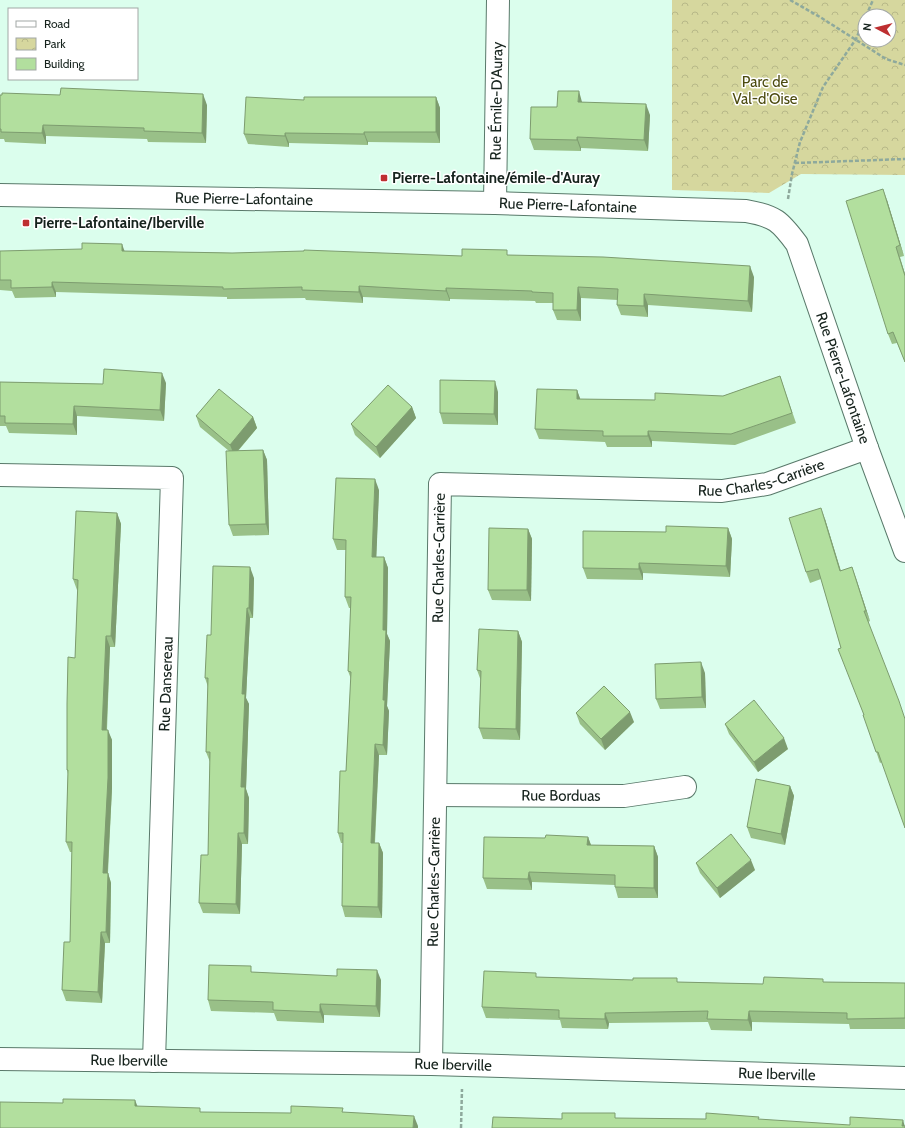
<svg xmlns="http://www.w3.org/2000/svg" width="905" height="1128" font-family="Cabin,sans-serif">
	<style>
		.park { fill: url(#park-crowns); fill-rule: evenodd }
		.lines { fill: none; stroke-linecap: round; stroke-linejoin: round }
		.street-casing { stroke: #59796a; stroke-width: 24 }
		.path { stroke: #8ea99c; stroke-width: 2.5; stroke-dasharray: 4 2; stroke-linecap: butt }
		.street { stroke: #fff; stroke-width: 22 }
		.wall { fill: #99c088 }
		.shaded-wall { fill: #7d9c6f }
		.building { fill: #b2df9e; stroke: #7d9c6f }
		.poi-dot { fill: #be2f31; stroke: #fff; stroke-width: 1.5 }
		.labels { text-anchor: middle; stroke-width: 3; stroke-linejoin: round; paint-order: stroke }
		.park-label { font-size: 15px; fill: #4c4b0f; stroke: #fff }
		.street-label { font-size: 15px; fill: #16231d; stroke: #fff }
		.poi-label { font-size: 15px; font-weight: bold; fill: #16231d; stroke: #fff; text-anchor: start }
	</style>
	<defs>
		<pattern id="park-crowns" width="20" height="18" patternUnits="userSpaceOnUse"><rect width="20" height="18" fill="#d6d79e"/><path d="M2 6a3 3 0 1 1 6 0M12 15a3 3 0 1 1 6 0" fill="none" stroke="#b7b888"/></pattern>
	</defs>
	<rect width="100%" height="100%" fill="#dbfeed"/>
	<path class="park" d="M672,0H905V175L801,174L769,193L672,190ZM865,16H889V40H865Z"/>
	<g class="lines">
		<defs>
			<g id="street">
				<path id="s1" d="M0,195L495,203L746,211C775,216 780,221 797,244L867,448L905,551"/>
				<path id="s2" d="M495,203L498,0"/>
				<polyline points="0,475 172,478 154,1061"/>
				<path id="s3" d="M436,795L624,796L685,787"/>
				<path id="s4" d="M0,1059L431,1064L905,1078"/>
				<path id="s5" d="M431,1064L440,484L722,491L767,484L867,448"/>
			</g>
		</defs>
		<use href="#street" class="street-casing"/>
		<g class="path">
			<polyline points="790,0 820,17 886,59 905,65"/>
			<polyline points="866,16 873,0"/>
			<polyline points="795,163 905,159"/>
			<polyline points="788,199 792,174 800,142 823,87 856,39 865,18"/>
			<polyline points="461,1128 462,1089"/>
		</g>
		<use href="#street" class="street"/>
	</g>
	<g class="wall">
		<polygon points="0,95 207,105 206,143 148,142 147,139 46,136 46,144 5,142 4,139 0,139"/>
		<polygon points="436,97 440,108 440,143 368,142 368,145 289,143 289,147 248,144 244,134 304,100"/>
		<polygon points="582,102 650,115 648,151 581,148 581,151 534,150 530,139 557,107"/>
		<polygon points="887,200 904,256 900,257 905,274 905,362 897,343 892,344 888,334"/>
		<polygon points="0,251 125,251 232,253 462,256 508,255 754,277 752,312 648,305 648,317 621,315 617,305 618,300 581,298 581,321 557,320 553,310 553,303 536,303 535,301 450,299 450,301 363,297 363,303 306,300 305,298 227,299 227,297 56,292 56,297 15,298 12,291 0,290"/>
		<polygon points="780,376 796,423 735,445 652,441 652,447 607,447 605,442 539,439 535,429 577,390 580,399 655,400 723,396"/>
		<polygon points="0,381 0,382 103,384 166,383 164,421 77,416 77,435 9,433 6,426 0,426"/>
		<polygon points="498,392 498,425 443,424 440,413"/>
		<polygon points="412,407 416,418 380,458 355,435 351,424"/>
		<polygon points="196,416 253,417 257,428 238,451 263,450 267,460 269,535 233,536 229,525 229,451 200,427"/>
		<polygon points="379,490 376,557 384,557 388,568 387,634 390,641 387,706 389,711 387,755 379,755 375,843 379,843 383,853 382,918 345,917 342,906 343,843 341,843 338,833 346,771 351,679 348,671 351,608 349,608 345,597 346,550 337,550 333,539"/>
		<polygon points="117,513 121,524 115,647 110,647 107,730 112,740 112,788 108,873 111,883 110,943 105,943 102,1003 66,1001 62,990 70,942 72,852 70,852 66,842 68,774 67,770 75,658 78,590 77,590 73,579"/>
		<polygon points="825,519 841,571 852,567 870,621 868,622 882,762 880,763 864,715 841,648 821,579 810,583 806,572"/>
		<polygon points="728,528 732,539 730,577 643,573 643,580 587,579 583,568 666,532"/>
		<polygon points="528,529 532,539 531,601 492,600 488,590"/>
		<polygon points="254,578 253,618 250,618 246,698 249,704 246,789 249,798 248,844 242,844 240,914 203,913 199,903 208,855 210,762 206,752 208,687 205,678 211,635"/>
		<polygon points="518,631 522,642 520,740 483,739 479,728 481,681 477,670"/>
		<polygon points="705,673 706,708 660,709 656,699"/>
		<polygon points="576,713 634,722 605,750 580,724"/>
		<polygon points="725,724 788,749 758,772 729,734"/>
		<polygon points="790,786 794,796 785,845 751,838 747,827"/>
		<polygon points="588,837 591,845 654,846 658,857 658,898 618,898 615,887 615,885 532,882 532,890 487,889 483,878 545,838"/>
		<polygon points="696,863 755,870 720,898 700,873"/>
		<polygon points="254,972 381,980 380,1017 324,1015 324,1023 277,1021 274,1013 211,1011 208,1000"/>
		<polygon points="537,977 679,982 763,984 825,982 905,983 905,1029 850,1029 849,1024 752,1022 752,1031 711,1030 708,1022 609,1023 608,1029 562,1028 560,1020 486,1018 482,1007"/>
	</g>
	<g class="shaded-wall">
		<polygon points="579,91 582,102 578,102"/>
		<polygon points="203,94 207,105 206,143 202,133"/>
		<polygon points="436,97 440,108 440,143 436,132"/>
		<polygon points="646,104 650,115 648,151 644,140"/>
		<polygon points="43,125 46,136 46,144 42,133"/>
		<polygon points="364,132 368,142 368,145 364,134"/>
		<polygon points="285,133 289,143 289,147 285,136"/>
		<polygon points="577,137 581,148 581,151 577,140"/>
		<polygon points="883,189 887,200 904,256 900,245"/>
		<polygon points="122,244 126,255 122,251"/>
		<polygon points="896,247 905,274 905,276"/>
		<polygon points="750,266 754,277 752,312 748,301"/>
		<polygon points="52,282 56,292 56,297 52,287"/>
		<polygon points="359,286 363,297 363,303 359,292"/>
		<polygon points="578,287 581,298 581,321 577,310"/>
		<polygon points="446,288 450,299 450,301 446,291"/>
		<polygon points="644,294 648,305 648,317 644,306"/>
		<polygon points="162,373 166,383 164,421 160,410"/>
		<polygon points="495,381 498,392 498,425 494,414"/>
		<polygon points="577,390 581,401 577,399"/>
		<polygon points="74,406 77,416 77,435 73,424"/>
		<polygon points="412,407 416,418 380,458 376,447"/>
		<polygon points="253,417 257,428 234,455 230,445"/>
		<polygon points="648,431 652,441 652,447 648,436"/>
		<polygon points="263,450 267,460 269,535 266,524"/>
		<polygon points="375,479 379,490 376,567 372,557"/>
		<polygon points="821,508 825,519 844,582 840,571"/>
		<polygon points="117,513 121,524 115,647 111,636"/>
		<polygon points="728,528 732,539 730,577 726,566"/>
		<polygon points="528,529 532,539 531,601 527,590"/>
		<polygon points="384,557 388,568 387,634 390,641 387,706 389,711 387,755 383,745 383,630"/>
		<polygon points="639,563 643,573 643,580 639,569"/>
		<polygon points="250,567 254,578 253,618 249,608"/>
		<polygon points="852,567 856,578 870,621 866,611"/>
		<polygon points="247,608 250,618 246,698 249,704 246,789 249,798 248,844 244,833 241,787 242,694"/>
		<polygon points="518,631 522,642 520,740 516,729"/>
		<polygon points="106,636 110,647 106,740 102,730"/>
		<polygon points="701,662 705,673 706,708 702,697"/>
		<polygon points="630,712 634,722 605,750 601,739"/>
		<polygon points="108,730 112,740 112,788 107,883 103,873"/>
		<polygon points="784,738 788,749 758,772 754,762"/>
		<polygon points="375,744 379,755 374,853 371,843"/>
		<polygon points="790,786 794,796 785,845 781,834"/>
		<polygon points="238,833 242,844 240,914 236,904"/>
		<polygon points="588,837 592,848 587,845"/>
		<polygon points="379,843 383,853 382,918 378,907"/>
		<polygon points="654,846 658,857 658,898 654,888"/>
		<polygon points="751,860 755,870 720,898 717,888"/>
		<polygon points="529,872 532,882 532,890 528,879"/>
		<polygon points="108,873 111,883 110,943 106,932"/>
		<polygon points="101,932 105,943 102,1003 98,992"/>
		<polygon points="377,970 381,980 380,1017 376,1006"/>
		<polygon points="320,1004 324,1015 324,1023 320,1012"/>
		<polygon points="749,1011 752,1022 752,1031 748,1020"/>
		<polygon points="605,1013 609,1023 608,1029 605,1019"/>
		<polygon points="135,1100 139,1110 135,1106"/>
		<polygon points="414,1116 418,1126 418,1128 413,1128"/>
		<polygon points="903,1120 905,1127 902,1126"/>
	</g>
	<g class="building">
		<polygon points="61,88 203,94 202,133 144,131 144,128 43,125 42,133 1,132 1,129 0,129 0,95 2,95 2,93 60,95"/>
		<polygon points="558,91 579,91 578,102 646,104 644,140 577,137 577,140 530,139 531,107 557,107"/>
		<polygon points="246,97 304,100 304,97 436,97 436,132 364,132 364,134 285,133 285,136 244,134"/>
		<polygon points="883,189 900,245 896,247 905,276 905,362 893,332 888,334 846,201"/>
		<polygon points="82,243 122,244 122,251 232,253 304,251 304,250 462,256 462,249 507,250 507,255 603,257 750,266 748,301 644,294 644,306 617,305 618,289 578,287 577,310 553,310 553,293 532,292 532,291 446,288 446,291 359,286 359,292 302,290 302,287 223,289 223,287 52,282 52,287 11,288 11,280 0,280 0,251 82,249"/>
		<polygon points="104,369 162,373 160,410 74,406 73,424 5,423 5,416 0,416 0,382 103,384"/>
		<polygon points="780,376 792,413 731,434 648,431 648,436 603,436 603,431 535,429 537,389 577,390 577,399 655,400 655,393 723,396"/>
		<polygon points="440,380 495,381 494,414 440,413"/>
		<polygon points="388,385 412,407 376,447 351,424"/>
		<polygon points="219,389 253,417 230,445 196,416"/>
		<polygon points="263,450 266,524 229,525 226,451"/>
		<polygon points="336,478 375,479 372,557 384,557 383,630 386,630 383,700 385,700 383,745 375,744 371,843 379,843 378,907 342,906 343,833 338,833 340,771 346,771 351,672 348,671 351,597 345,597 346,540 333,539"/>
		<polygon points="821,508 840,571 852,567 866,611 864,611 899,701 905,719 905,828 878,752 876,752 863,715 864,715 838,649 841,648 818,569 806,572 789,518"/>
		<polygon points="76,511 117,513 111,636 106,636 102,730 108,730 108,778 103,873 108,873 106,932 101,932 98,992 62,990 64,942 70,942 72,842 66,842 68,770 67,770 67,704 68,657 75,658 78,580 73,579"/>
		<polygon points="666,526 728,528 726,566 639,563 639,569 583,568 583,531 666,532"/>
		<polygon points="489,528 528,529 527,590 488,590"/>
		<polygon points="213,566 250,567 249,608 247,608 242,694 245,694 241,787 245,787 244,833 238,833 236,904 199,903 201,855 208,855 210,752 206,752 208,678 205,678 207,635 211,635"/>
		<polygon points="479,629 518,631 516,729 479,728 481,671 477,670"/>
		<polygon points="701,662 702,697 656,699 655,664"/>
		<polygon points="604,686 630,712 601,739 576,713"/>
		<polygon points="754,700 784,738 754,762 725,724"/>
		<polygon points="756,779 790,786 781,834 747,827"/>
		<polygon points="731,834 751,860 717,888 696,863"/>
		<polygon points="546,835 588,837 587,845 654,846 654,888 615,887 615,875 529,872 528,879 483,878 484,837 545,838"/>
		<polygon points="209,965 251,966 251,972 337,976 337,969 377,970 376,1006 320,1004 320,1012 273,1010 273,1002 208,1000"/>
		<polygon points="484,971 536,973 536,977 633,980 633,978 677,978 677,982 763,984 764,977 823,979 823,982 905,983 905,1018 847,1019 847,1013 749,1011 748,1020 707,1019 708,1011 605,1013 605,1019 559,1018 559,1010 482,1007"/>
		<polygon points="63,1099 135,1100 135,1106 200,1108 200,1112 291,1113 291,1106 343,1108 342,1112 414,1116 413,1128 0,1128 0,1102 63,1103"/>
		<polygon points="562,1113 615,1113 615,1118 706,1119 706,1113 759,1117 758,1119 850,1125 850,1117 903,1120 902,1126 905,1126 905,1128 492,1128 493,1117 562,1119"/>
	</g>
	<g class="poi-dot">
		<rect x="380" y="174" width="8" height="8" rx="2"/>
		<rect x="22" y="219" width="8" height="8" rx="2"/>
	</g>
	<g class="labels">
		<g class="park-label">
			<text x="765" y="87">Parc de<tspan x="765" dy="17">Val-d'Oise</tspan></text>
		</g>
		<g class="street-label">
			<text dy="5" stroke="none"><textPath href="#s2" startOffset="102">Rue Émile-D'Auray</textPath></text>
			<text dy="5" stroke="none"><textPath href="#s1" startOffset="244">Rue Pierre-Lafontaine</textPath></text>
			<text dy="5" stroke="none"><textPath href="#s1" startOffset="568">Rue Pierre-Lafontaine</textPath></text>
			<text dy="5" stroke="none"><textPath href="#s1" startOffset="951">Rue Pierre-Lafontaine</textPath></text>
			<text dy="5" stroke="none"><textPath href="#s5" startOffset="903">Rue Charles-Carrière</textPath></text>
			<text dy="5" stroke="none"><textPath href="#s5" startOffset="506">Rue Charles-Carrière</textPath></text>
			<text transform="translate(166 684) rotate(-88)" y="5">Rue Dansereau</text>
			<text dy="5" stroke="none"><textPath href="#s3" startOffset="125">Rue Borduas</textPath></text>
			<text dy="5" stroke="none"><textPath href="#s5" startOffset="182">Rue Charles-Carrière</textPath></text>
			<text dy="5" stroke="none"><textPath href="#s4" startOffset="129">Rue Iberville</textPath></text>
			<text dy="5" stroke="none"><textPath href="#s4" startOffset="453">Rue Iberville</textPath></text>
			<text dy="5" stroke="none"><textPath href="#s4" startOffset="777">Rue Iberville</textPath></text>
		</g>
		<g class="poi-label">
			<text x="392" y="183">Pierre-Lafontaine/émile-d'Auray</text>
			<text x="34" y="228">Pierre-Lafontaine/Iberville</text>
		</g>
	</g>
	<rect x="8" y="8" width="130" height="72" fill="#ffffff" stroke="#a2a7a5"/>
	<rect x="16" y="21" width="20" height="6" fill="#ffffff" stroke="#a2a7a5"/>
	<text x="44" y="28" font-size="12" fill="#16231d">Road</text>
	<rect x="16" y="38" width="20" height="12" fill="url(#park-crowns)" stroke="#a2a7a5"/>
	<text x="44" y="48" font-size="12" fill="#16231d">Park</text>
	<rect x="16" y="58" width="20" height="12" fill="#b2df9e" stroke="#a2a7a5"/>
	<text x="44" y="68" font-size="12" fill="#16231d">Building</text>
	<g transform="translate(877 28) rotate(277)"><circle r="19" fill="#ffffff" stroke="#a2a7a5"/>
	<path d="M0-3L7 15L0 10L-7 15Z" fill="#be2f31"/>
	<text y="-6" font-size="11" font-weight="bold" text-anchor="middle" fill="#16231d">N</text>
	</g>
</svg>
